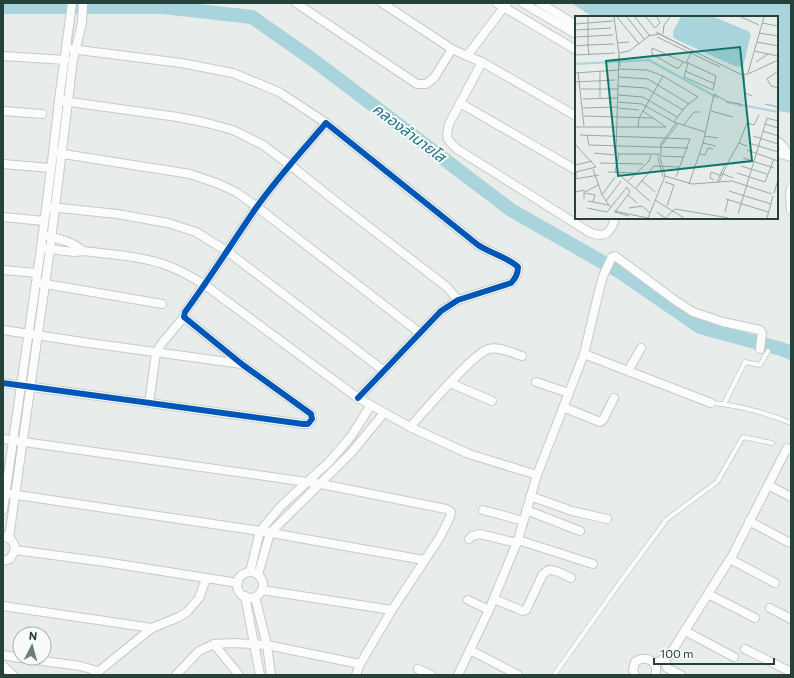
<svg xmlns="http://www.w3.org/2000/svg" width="794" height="678" font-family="Commissioner,'Noto Sans Thai',sans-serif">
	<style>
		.water { fill: #a9d4db }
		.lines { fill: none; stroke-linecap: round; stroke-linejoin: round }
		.river { stroke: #a9d4db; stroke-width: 14 }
		.service-casing { stroke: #c5cac8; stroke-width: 5.5 }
		.minor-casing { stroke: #c5cac8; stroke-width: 10 }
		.service { stroke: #fcfcfc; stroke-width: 4 }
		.minor { stroke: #fcfcfc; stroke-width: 8 }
		.cycleway-casing { stroke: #f7fbf9; stroke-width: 8 }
		.cycleway { stroke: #0057b8; stroke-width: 6 }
		.labels { text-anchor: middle; stroke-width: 4; stroke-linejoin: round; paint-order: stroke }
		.water-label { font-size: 15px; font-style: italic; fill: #1c6f80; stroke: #f7fbf9 }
		.inset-river { fill: none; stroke: #a9d4db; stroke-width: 2 }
		.inset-road { fill: none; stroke: #9aa9a4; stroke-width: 1 }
		.view { fill: #0f766e; fill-opacity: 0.15; stroke: #0f766e; stroke-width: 2 }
		.inset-edge { fill: none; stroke: #24423a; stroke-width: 2 }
	</style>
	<rect width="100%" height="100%" fill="#e8edeb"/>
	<polygon class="water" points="571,3 791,3 791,113 777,111 777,17 593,17"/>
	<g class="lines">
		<polyline class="river" points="3,7 163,7 252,17 316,62 511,210 620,272 700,327 781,349 791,353"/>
		<defs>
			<g id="service">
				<path d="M711,403C739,405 766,413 791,423"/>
				<polyline points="724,404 745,362 760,365 768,351"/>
				<polyline points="554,675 621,581 667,519 717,482 743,437 772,443"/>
			</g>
			<g id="minor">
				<polyline points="296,3 417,84 426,84 434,78 452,49"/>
				<polyline points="382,3 452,49 467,56"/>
				<polyline points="497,3 576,50"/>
				<polyline points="507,3 467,56 482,62 576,116"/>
				<polyline points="523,3 576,34"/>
				<polyline points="540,3 576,25"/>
				<polyline points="71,49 181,63 233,73 279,92 326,123"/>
				<polyline points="3,56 65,60"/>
				<path d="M482,62L449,124C445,138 447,140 457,149L589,232C605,239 611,233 615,218"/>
				<polyline points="63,101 177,117 203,122 233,130 263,145 290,165 343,207 447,287 458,300"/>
				<polyline points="460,103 576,170"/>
				<polyline points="3,111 42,114"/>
				<polyline points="777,141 782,145 789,156"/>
				<polyline points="57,153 190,174 219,184 236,192 257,207 420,333"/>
				<polyline points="777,153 791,157"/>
				<polyline points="3,164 51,168"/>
				<polyline points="791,188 790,194 791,210"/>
				<polyline points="50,207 117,214 168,223 196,232 228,252 383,370"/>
				<polyline points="3,217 44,221"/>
				<path d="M47,236C60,239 73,242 83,251"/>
				<path d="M41,248L74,252L83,251C109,254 138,256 163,264C178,269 192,277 205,285L358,398L410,427L469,454L537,475"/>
				<polyline points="3,270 37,273"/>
				<polyline points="40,283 162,304"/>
				<polyline points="3,330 89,343 242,364"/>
				<polyline points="584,354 711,403"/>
				<polyline points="628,371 641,348"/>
				<polyline points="536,382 569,393"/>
				<path d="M3,383L303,424H308L312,419L311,414L243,365L184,317L185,312C210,278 232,243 256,208C277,178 302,151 326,123L478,245C490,253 509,258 518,267C518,274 516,278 511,283L458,300L441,311L358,398"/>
				<polyline points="450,383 492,401"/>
				<polyline points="149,403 156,353 162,343 184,317"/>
				<polyline points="563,407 600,422 603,420 614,398"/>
				<path d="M410,427C424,412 474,352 489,349C499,346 512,353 522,356"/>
				<polyline points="3,439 321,484 446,509 451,512 450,517 440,537 392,610 360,664 356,675"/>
				<polyline points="768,485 791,497"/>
				<polyline points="10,494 260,531 424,560"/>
				<polyline points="530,496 572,511 607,519"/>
				<polyline points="3,510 41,248 53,153 59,100 72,3"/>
				<polyline points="483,510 523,521"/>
				<polyline points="526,510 580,531"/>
				<polyline points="749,521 788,542"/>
				<path d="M3,536C11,538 15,542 15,550L10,559L3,561"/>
				<polyline points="9,538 50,249 73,60 82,23 83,3"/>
				<polyline points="469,539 472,536 480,534 517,543"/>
				<polyline points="518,540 593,564"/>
				<polyline points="15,550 105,562 238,583"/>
				<polyline points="730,560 787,448 791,450"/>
				<polyline points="250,572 260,531 282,505 329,462 343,446 352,435 371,405"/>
				<circle cx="250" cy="585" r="13"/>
				<polyline points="258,575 270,533 351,453 384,413"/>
				<polyline points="262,590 392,610"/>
				<polyline points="708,594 755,618"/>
				<polyline points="245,596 260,675"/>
				<polyline points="255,597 267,645 271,675"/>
				<path d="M494,599L523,611L526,610L543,574C545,573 547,570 549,570C555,569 565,575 571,578"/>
				<polyline points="468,600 489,610"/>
				<polyline points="3,606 152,628"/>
				<polyline points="770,608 791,619"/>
				<polyline points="685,631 734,657"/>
				<polyline points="214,644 239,675"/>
				<polyline points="745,649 791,672"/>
				<polyline points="470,650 518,675"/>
				<polyline points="3,655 20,658"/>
				<polyline points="21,658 80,666 98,671"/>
				<polyline points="665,658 667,668 681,675"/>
				<polyline points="654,664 669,656 730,559 775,583"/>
				<polyline points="3,666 13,675"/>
				<polyline points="418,669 431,675"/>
				<polyline points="94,675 152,628 179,617 187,612 199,598 206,579"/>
				<polyline points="176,675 199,651 214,644 234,643 267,645 360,664"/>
				<polyline points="458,675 489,610 518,540 537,475 584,354 600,287 603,276 612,257 615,256 676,301 693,312 723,322 760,330 762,333 760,349"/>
				<path d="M635,675L633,670L635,662C646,654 660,662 655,675"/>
			</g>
		</defs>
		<use href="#service" class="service-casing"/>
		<use href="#minor" class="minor-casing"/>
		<use href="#service" class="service"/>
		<use href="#minor" class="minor"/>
		<defs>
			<path id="cycleway" d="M3,383L303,424H308L312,419L311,414L243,365L184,317L185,312C210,278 232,243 256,208C277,178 302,151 326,123L478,245C490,253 509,258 518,267C518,274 516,278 511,283L458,300L441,311L358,398"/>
		</defs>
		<use href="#cycleway" class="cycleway-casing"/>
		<use href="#cycleway" class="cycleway"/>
	</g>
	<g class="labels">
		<g class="water-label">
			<text transform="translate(409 133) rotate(37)" y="5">คลองลำนายโส</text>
		</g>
	</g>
	<g transform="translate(575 16)">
		<rect width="203" height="203" fill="#e8edeb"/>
		<path d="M106,1H139L173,15L176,18L168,51L160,50L102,24L98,21V15Z" fill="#a9d4db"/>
		<path class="inset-river" d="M0,48L74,44L143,82M151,86L203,96"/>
		<path class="inset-road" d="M39,1L44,38L41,136M42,1L64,28M52,1L69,23M60,1L74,19M71,1L80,12L85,7L82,1M166,1L184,9M187,7L203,10M0,8L38,5M0,14L36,12M81,16L114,33M184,17L203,20M88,18L89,9L95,1M73,20L84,18L165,58H173L203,44M0,21L38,19M82,21L145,51M182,26L203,30M42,27L54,26M0,30L13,29V1M179,35L203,40M44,37L54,35L74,20M0,39L40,37M14,39L13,29L39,28M44,39L45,51M108,46L104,52H101L77,38V32L111,47M181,46L193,38M113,47L141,60L138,74L109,61L113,47H111L117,35M44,53L72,54L88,60M25,55V82M110,55L140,68M203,55L192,63L196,70L203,72M3,56L9,110M0,57L43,54M173,57L189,1M169,58L170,77L177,80M43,61L73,63L114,88M0,66L40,64M43,70L71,72L108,94M6,73H43M43,79L68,81L102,101M8,83L43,82M42,86L67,88L99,106L130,116M190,88L203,91M8,92L42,91M42,92L64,94M136,95L158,101M9,100L78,102M190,108L203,112M108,110L119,96H125M0,111H91L68,95L88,60L123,81L111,90L99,106M63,111L64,102L68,95M188,115L203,120M5,119L115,123L101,161M12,119L14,129L113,132M129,120L143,122M178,120L203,128M128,127L141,130M164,127L172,107L179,109L184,99M174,127L203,136M0,128L21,151L1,156V163M85,129L101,107M172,134L203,145M19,137L39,139M39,138L41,136L44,138H85M44,138L40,155L75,185M125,138L130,139L133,132L138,133M82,139L85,141L90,160M86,140V130L103,108M86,140L108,141M83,142L88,161M168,142L199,152M153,146L164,127L172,130M25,147L68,148M0,149L17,145M166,150L192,158M18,153L27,179L36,192M33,156L60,157M146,157L158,162M162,157L190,166L199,143M90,160L117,168L157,165L197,178M0,163L24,159M66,164L80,176M139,164L135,162L136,156L147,160M53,165L74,145L76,139M90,166L99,169L92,190M142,166L150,148M144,166L152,149M114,168L128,127L139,78L153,86L165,88V91M61,172L79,150L104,151M154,175L196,188M0,176L9,174V183M10,176L23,169M10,177L20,179L18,186M199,177L203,164M27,179L40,161M53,179L62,187M151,183L193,196M80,184L109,202M13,185L33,189M31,185L46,165M12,192L32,196L52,171L55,176L40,196M54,192L67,190L75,197M39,195L73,202L90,160M40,196L54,200M82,196L90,202L100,193L154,202M150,196L153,184M163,198L192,102L203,105M192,202L198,180"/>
		<path class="view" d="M165,31L177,145L43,160L31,45Z"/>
		<rect width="203" height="203" class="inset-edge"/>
	</g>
	<rect width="794" height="678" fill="none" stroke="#24423a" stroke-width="8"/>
	<g transform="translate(32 646) rotate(6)"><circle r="19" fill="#f7fbf9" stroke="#a3b1ad"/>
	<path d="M0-3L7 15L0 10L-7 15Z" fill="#697e78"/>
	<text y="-6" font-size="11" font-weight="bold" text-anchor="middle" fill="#24423a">N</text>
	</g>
	<path d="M654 658v6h120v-6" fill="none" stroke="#24423a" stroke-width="2"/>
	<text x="660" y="658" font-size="12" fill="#24423a" stroke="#f7fbf9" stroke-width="3" paint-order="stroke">100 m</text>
</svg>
